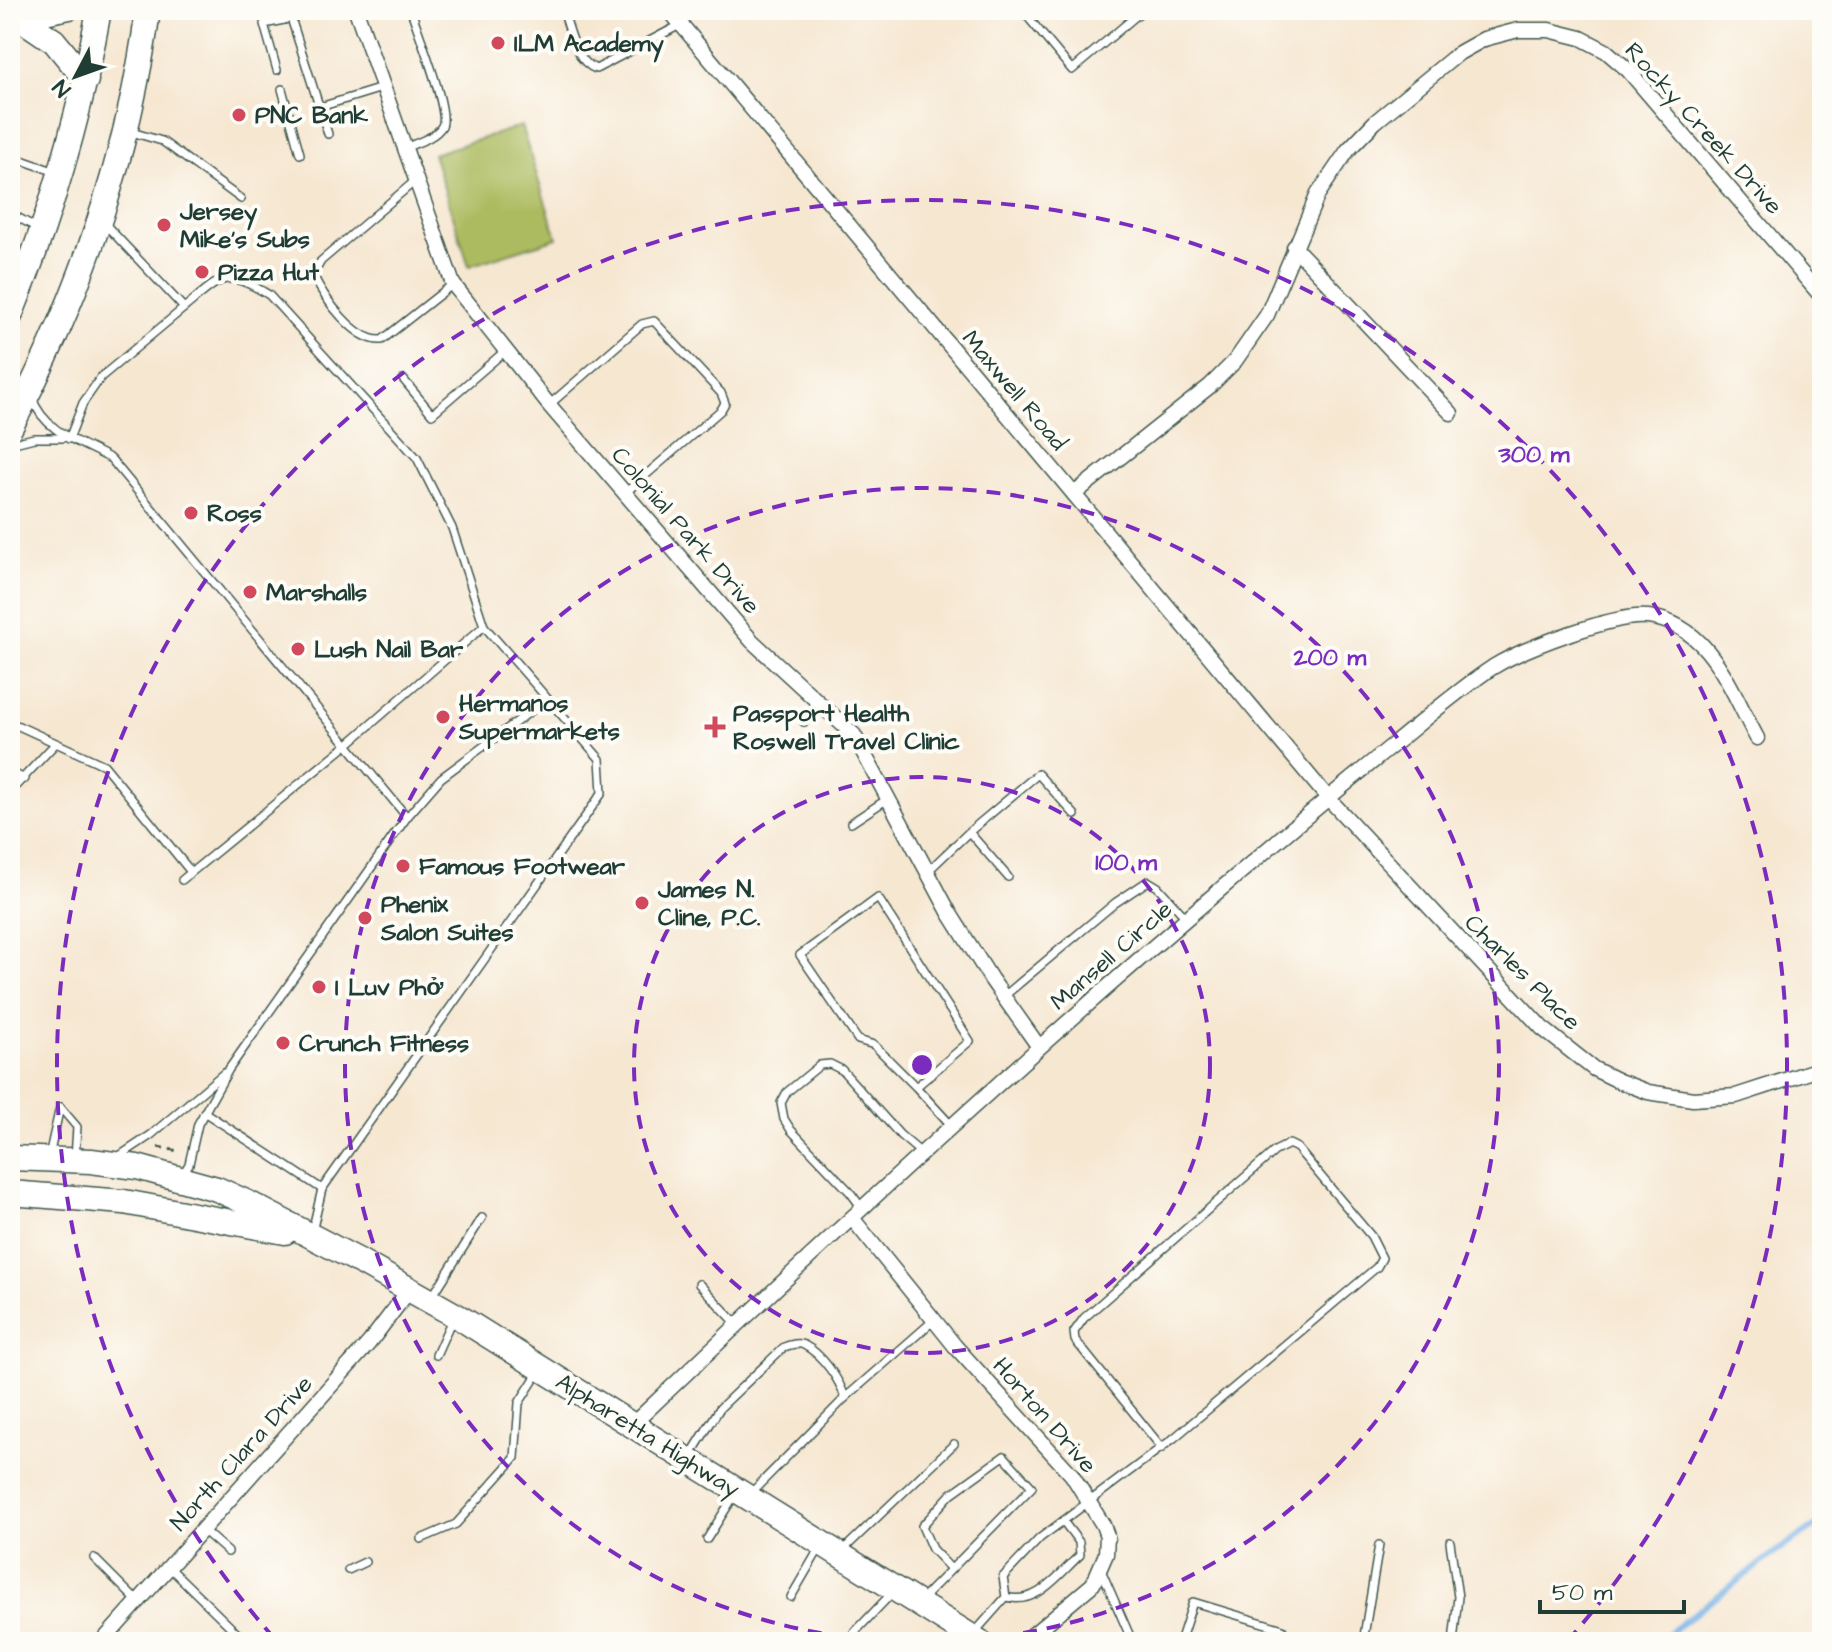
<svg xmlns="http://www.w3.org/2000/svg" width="1832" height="1652" font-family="'Architects Daughter',sans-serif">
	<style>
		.green { fill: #acbb5e; stroke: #667c49; stroke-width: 2 }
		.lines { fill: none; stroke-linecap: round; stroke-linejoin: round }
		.stream { stroke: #71afe4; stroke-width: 6 }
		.service-casing { stroke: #3f564c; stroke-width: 10 }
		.minor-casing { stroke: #3f564c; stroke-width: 17 }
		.tertiary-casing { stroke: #3f564c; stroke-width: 21 }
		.primary-casing { stroke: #3f564c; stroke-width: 27 }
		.trunk-casing { stroke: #3f564c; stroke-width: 27 }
		.path { stroke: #3f564c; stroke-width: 3; stroke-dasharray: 6 6; stroke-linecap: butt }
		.service { stroke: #fff; stroke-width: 7 }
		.minor { stroke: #fff; stroke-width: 14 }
		.tertiary { stroke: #fff; stroke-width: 18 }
		.primary { stroke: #fff; stroke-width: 24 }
		.trunk { stroke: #fff; stroke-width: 24 }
		.ring { fill: none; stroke: #7b2cbf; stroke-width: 4; stroke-dasharray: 14 10 }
		.poi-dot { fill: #d1495b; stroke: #fdfcf7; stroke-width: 3 }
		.labels { text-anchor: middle; stroke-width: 8; stroke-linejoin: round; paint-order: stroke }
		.poi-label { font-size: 24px; font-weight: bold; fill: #1f3d34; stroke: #fdfcf7; text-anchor: start }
		.street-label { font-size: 24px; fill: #1f3d34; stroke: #fdfcf7 }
		.centre { fill: #7b2cbf; stroke: #fdfcf7; stroke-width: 4 }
		.ring-label { font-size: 24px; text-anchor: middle; font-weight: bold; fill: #7b2cbf; stroke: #fdfcf7; stroke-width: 8; stroke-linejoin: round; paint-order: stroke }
	</style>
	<rect width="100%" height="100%" fill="#fdfcf7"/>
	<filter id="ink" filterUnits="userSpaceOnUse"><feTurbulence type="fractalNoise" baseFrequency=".0125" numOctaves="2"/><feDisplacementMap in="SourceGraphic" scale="16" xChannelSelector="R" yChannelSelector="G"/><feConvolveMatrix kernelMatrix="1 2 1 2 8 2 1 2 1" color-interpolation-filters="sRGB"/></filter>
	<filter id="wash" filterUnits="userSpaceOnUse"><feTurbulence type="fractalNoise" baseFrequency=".006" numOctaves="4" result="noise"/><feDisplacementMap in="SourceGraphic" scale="32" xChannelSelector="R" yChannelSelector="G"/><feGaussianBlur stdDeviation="1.8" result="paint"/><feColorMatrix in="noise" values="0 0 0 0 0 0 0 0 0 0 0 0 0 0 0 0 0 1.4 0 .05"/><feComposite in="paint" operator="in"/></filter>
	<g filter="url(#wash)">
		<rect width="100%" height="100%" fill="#f6e7d1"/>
		<polygon class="green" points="521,126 557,238 469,266 433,154"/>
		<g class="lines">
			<polyline class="stream" points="1657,1642 1777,1551 1822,1522"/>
		</g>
	</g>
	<g filter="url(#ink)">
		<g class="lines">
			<defs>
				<g id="service">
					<path d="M563,10C570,29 575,62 596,69L680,25"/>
					<polyline points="1022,10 1072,70 1143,10"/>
					<polyline points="284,20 291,18 328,134"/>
					<polyline points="277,70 264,24 284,20 282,10"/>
					<polyline points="282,89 300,154"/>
					<polyline points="320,107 382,88"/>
					<polyline points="128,131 162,141 241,199"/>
					<path d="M404,148C416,143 435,138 442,126C450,111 417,30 411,10"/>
					<polyline points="10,156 56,172"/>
					<path d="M415,181L321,261L313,275C324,298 355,342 382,340L453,284"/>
					<polyline points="19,218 37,228"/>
					<path d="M184,308C221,278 224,267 269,295L417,458L452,528L484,626L600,759L602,793L322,1189L312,1232"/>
					<polyline points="403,379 432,414 505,351"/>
					<path d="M32,398C45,433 81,442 111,459L407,817L229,1069L198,1124L189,1164L183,1174"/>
					<polyline points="549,405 642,324 654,321 721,393 725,403 721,410 625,493"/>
					<polyline points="69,439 83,403 101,377 184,308 104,223"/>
					<polyline points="10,444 34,438 63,438"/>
					<polyline points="10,722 104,765 191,872"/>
					<polyline points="804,722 820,705"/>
					<polyline points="10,772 25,779"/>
					<polyline points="10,792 55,744"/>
					<polyline points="407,817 441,778 547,699"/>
					<polyline points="851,823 889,798"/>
					<polyline points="969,832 1038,774 1075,815"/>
					<polyline points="927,872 969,832 1008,877"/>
					<polyline points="182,880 348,744 484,626"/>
					<polyline points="1003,997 1115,903 1148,881 1158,887 1186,918"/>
					<polyline points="916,1087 874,1045 858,1040 800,955 878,898 970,1041 916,1087 951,1125"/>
					<polyline points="60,1107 77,1127 75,1158"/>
					<polyline points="204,1112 322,1189"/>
					<polyline points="49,1156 60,1107"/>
					<polyline points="118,1157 151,1135 224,1073"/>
					<polyline points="862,1208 850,1192 791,1130 784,1119 781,1103 787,1092 820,1065 830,1064 842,1070 900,1135 920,1152"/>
					<polyline points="699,1284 738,1325"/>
					<polyline points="432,1297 482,1218"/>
					<polyline points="436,1355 453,1317"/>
					<path d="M690,1456L720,1408L784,1347C790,1345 798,1342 804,1345C822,1354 840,1380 845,1398"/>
					<polyline points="750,1494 845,1398 934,1320"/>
					<path d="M1063,1521C1100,1493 1137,1466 1174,1438L1377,1267L1382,1258L1371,1236L1297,1148L1289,1144L1275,1151L1084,1318L1074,1332L1075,1340L1162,1448"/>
					<polyline points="203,1530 228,1552"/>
					<polyline points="421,1539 456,1524 515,1458 519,1403 540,1370"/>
					<polyline points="707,1539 734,1496"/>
					<polyline points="1450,1542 1458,1597 1453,1642"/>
					<polyline points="843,1550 954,1444"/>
					<polyline points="94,1558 138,1602"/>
					<polyline points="169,1567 246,1642"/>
					<polyline points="348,1570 365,1562"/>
					<polyline points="1101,1570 1129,1634"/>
					<polyline points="791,1597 819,1549"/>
					<polyline points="922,1599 1032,1487 1004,1456 951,1494 922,1526 932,1549 951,1569"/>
					<path d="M975,1632L1006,1597C1037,1606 1059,1574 1080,1555L1079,1542L1063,1521L1040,1538L1003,1577L1006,1597"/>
					<polyline points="853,1634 893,1592"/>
					<polyline points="1180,1642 1193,1602 1283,1629 1280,1642"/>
					<polyline points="1363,1642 1379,1545"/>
				</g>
				<g id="minor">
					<polyline points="356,10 453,284 549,405 752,641 854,735 949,912 991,979 1039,1047"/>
					<polyline points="669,10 1328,798 1542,1028 1594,1069 1619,1081 1648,1092 1693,1099 1736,1096 1822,1068"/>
					<polyline points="1294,247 1451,413"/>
					<polyline points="1074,494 1210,386 1235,361 1267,315 1318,194 1348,150 1375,122 1459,53 1484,39 1518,30 1549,30 1581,38 1606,51 1628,70 1822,297"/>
					<polyline points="852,1218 955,1346 1072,1475 1103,1525 1107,1536 1106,1554 1093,1584 1024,1642"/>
					<path d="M632,1425C824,1241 1019,1061 1222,888C1278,840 1335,792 1393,745C1426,718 1458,690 1493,667C1522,649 1615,613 1648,617C1710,624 1731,691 1757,738"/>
					<polyline points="102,1642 369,1343 410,1289"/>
				</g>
				<polyline id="tertiary" points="10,22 70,10"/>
				<g id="primary">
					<polyline points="23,20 54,41 86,80"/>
					<path d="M10,316C51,215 80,118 99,10"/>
					<path d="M10,428C79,300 129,155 148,10"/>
				</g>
				<g id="trunk">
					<polyline points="10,1158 91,1161 137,1167 217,1189 250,1204 359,1261 462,1319 980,1642"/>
					<polyline points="10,1193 124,1202 285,1232"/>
				</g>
			</defs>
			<use href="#service" class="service-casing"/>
			<use href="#minor" class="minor-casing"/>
			<use href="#tertiary" class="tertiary-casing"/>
			<use href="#primary" class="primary-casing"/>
			<use href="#trunk" class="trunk-casing"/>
			<polyline class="path" points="158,1147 178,1151"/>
			<use href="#service" class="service"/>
			<use href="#minor" class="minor"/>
			<use href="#tertiary" class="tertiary"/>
			<use href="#primary" class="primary"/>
			<use href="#trunk" class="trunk"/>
		</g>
	</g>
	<g class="ring">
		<circle cx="922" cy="1065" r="288"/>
		<path d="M917 1642A577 577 0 1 1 927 1642"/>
		<path d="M274 1638A865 865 0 1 1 1570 1638"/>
	</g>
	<g class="poi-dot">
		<circle cx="498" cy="43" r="8"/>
		<circle cx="239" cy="115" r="8"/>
		<circle cx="164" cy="225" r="8"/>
		<circle cx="202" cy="272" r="8"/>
		<circle cx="191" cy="513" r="8"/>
		<circle cx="250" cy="592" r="8"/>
		<circle cx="298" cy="649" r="8"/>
		<circle cx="443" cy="717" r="8"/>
		<path d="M711 715h8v8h8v8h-8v8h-8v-8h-8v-8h8z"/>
		<circle cx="403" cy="866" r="8"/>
		<circle cx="642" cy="903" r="8"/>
		<circle cx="365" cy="918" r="8"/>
		<circle cx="319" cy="987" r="8"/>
		<circle cx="283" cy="1043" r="8"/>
	</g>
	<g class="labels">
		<g class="poi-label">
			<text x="514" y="51">ILM Academy</text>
			<text x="255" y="123">PNC Bank</text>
			<text x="180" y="219">Jersey<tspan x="180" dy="28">Mike's Subs</tspan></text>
			<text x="218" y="280">Pizza Hut</text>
			<text x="207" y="521">Ross</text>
			<text x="266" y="600">Marshalls</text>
			<text x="314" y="657">Lush Nail Bar</text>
			<text x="459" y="711">Hermanos<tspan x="459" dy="28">Supermarkets</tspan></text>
			<text x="733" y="721">Passport Health<tspan x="733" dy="28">Roswell Travel Clinic</tspan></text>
			<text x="419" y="874">Famous Footwear</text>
			<text x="658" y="897">James N.<tspan x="658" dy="28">Cline, P.C.</tspan></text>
			<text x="381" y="912">Phenix<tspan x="381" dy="28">Salon Suites</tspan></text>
			<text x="335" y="995">I Luv Phở</text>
			<text x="299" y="1051">Crunch Fitness</text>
		</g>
		<g class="street-label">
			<text transform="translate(1704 128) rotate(48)" y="8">Rocky Creek Drive</text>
			<text transform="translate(1015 390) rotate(50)" y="8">Maxwell Road</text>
			<text transform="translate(686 530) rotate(49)" y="8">Colonial Park Drive</text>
			<text transform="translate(1111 955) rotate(-41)" y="8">Mansell Circle</text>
			<text transform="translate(1523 972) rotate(45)" y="8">Charles Place</text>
			<text transform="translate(1045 1415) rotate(49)" y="8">Horton Drive</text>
			<text transform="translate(648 1435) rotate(32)" y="8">Alpharetta Highway</text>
			<text transform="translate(241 1453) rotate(-48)" y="8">North Clara Drive</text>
		</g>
	</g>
	<circle cx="922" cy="1065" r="12" class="centre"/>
	<g class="ring-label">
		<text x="1534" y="462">300 m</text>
		<text x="1330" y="665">200 m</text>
		<text x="1126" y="870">100 m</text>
	</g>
	<rect width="1832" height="1652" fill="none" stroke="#fdfcf7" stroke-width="40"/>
	<g transform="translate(76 76) rotate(229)" stroke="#fdfcf7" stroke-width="6" paint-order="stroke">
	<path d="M0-6L14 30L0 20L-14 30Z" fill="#1f3d34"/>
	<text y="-12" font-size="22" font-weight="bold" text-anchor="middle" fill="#1f3d34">N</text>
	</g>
	<path d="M1540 1600v12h144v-12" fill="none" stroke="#1f3d34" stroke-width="4"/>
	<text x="1552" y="1600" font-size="24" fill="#1f3d34" stroke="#fdfcf7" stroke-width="6" paint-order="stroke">50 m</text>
</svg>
